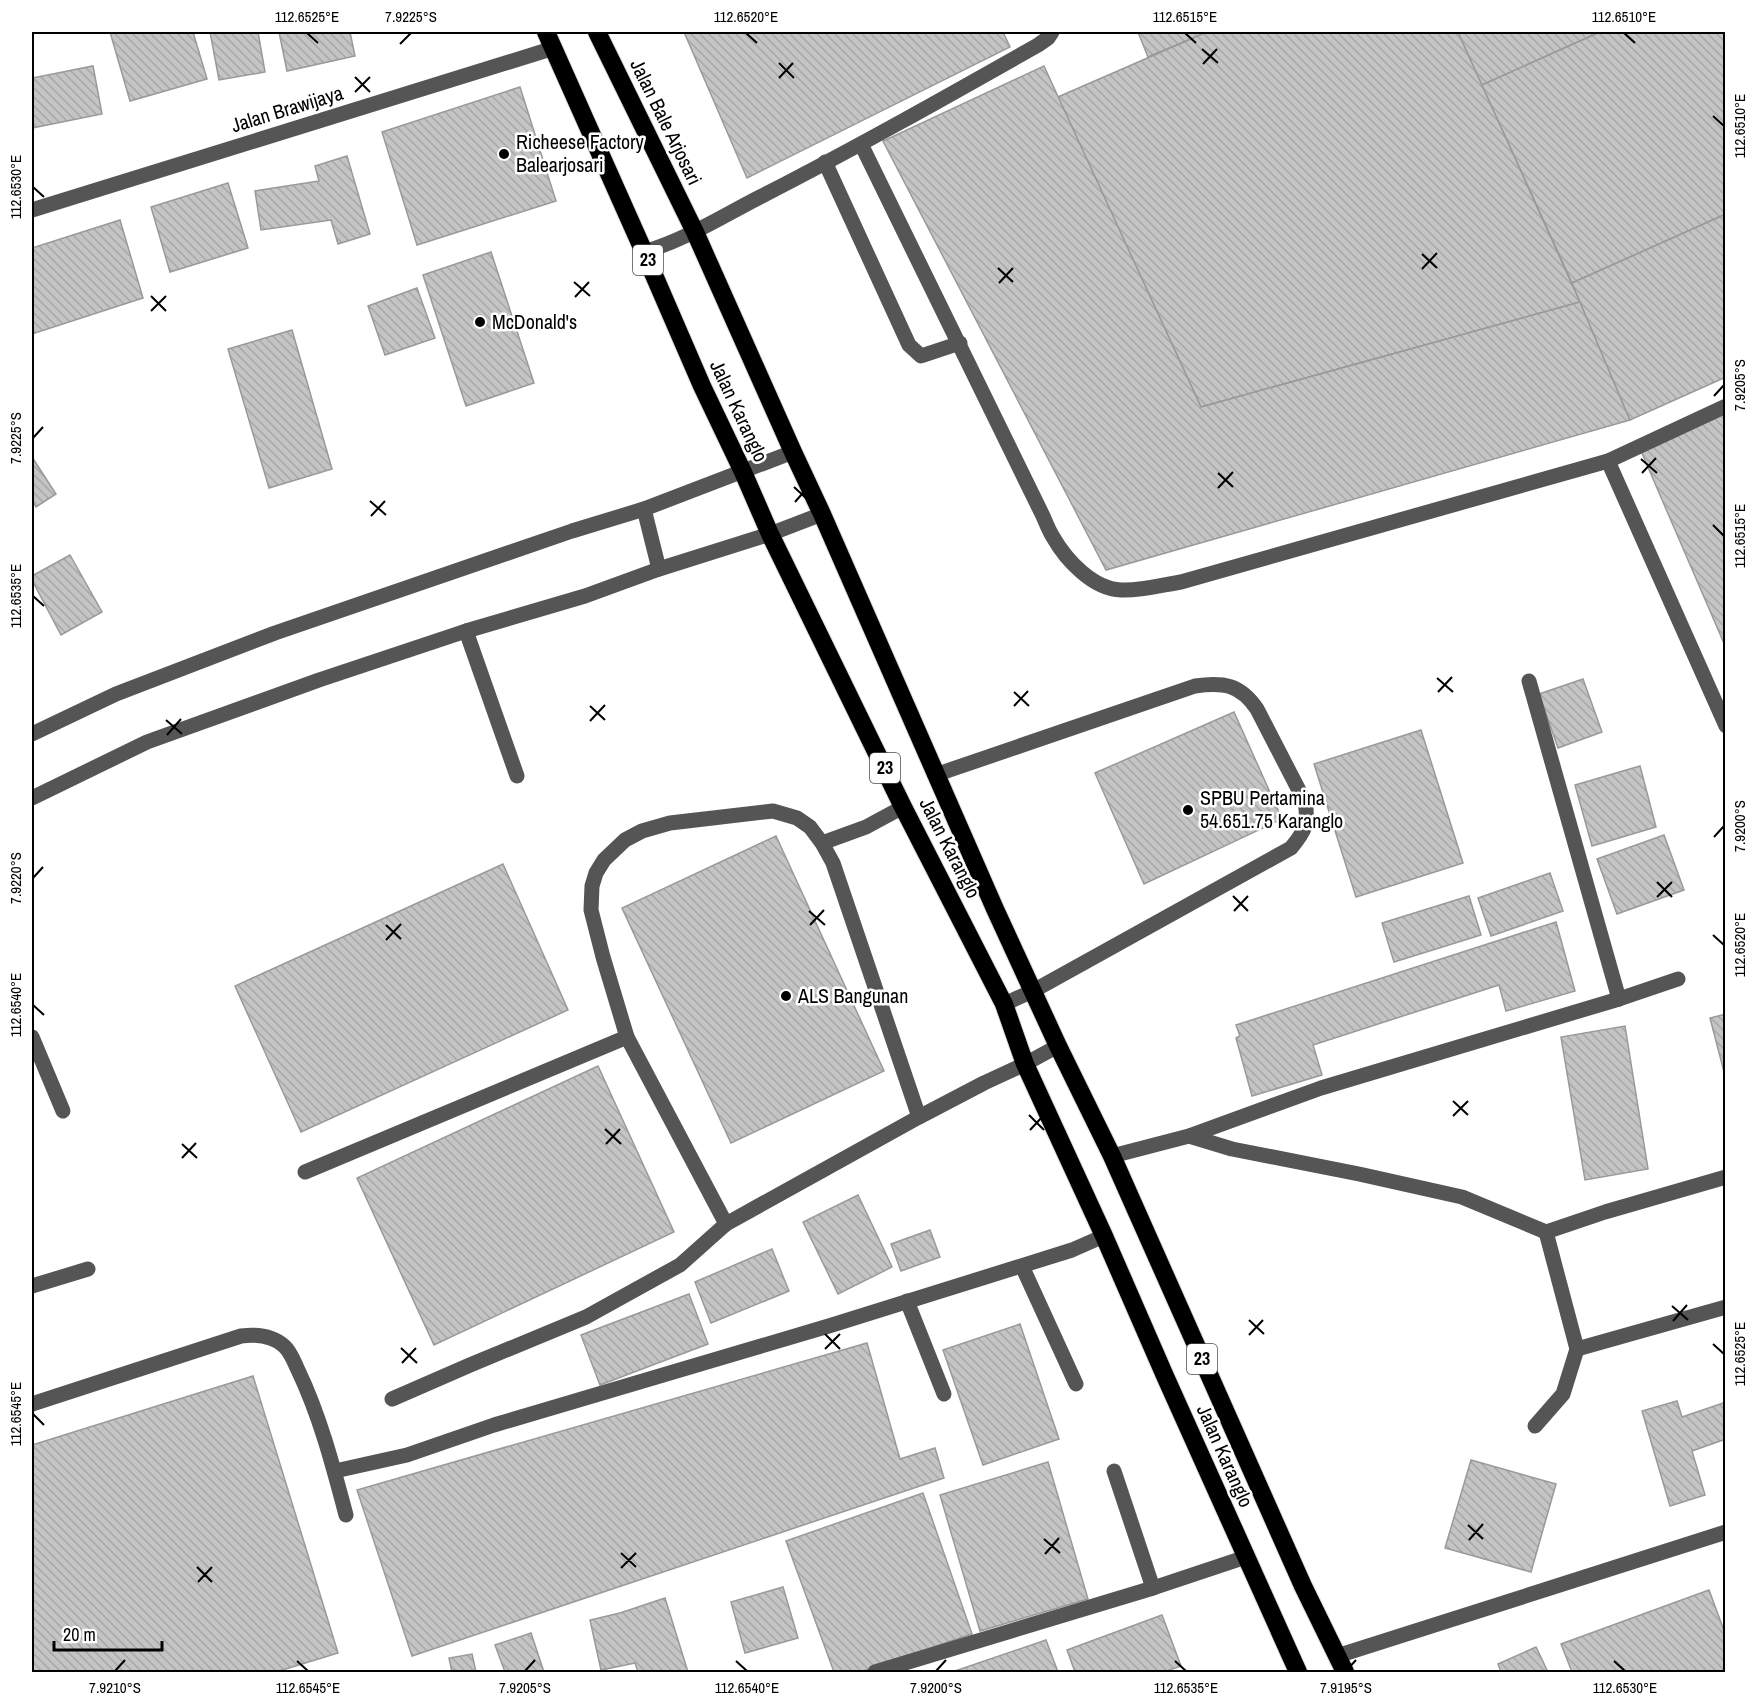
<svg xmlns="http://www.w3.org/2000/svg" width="1757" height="1704" font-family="'Archivo Narrow',sans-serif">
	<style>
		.building { fill: url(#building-back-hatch); stroke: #999; stroke-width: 1.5 }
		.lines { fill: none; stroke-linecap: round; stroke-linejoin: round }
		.highway-casing { stroke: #dbdbdb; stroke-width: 20 }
		.minor { stroke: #555; stroke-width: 15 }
		.highway { stroke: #000; stroke-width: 18 }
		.ticks { fill: none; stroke: #000; stroke-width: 2 }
		.poi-dot { fill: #000; stroke: #fff; stroke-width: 2 }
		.labels { text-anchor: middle; stroke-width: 5; stroke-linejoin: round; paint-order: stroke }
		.shield { fill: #fff; stroke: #4c4c4c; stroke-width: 1.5 }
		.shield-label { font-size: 18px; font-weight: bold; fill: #000 }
		.street-label { font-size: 20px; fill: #000; stroke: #fff }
		.poi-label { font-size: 20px; fill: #000; stroke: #fff; text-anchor: start }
		.neatline { fill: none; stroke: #000; stroke-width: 2 }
		.ticks-label { font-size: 15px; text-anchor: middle; fill: #000 }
	</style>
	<defs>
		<pattern id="building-back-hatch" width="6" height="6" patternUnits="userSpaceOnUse" patternTransform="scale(1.5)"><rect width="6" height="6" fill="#c4c4c4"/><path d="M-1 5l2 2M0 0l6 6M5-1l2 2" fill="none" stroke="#a7a7a7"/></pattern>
	</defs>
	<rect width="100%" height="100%" fill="#fff"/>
	<g class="building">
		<polygon points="110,32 193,32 207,79 130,101"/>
		<polygon points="210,32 258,32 265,72 219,80"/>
		<polygon points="279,32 350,32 355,56 287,71"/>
		<polygon points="684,32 1003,32 1010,47 747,178"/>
		<polygon points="1138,32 1207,32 1148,57"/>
		<polygon points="1207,32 1458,32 1580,302 1201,407 1058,97"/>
		<polygon points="1458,32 1600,32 1482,85"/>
		<polygon points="1600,32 1726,32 1726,214 1572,283 1482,85"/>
		<polygon points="93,66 102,114 32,128 32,78"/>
		<polygon points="1044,66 1201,407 1580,302 1630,420 1106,570 883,141"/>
		<polygon points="520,87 556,201 417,245 382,132"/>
		<polygon points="347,156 370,234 338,244 331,220 261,230 255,191 319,181 315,166"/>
		<polygon points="228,183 248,248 170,272 151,207"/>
		<polygon points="1726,214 1726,377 1630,420 1572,283"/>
		<polygon points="120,220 143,298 32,334 32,248"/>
		<polygon points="491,252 534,383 466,406 423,275"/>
		<polygon points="417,288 435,338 385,355 368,306"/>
		<polygon points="292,330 332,469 269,488 228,349"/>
		<polygon points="1726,413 1726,648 1641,451"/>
		<polygon points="32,457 56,494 36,507 32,500"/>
		<polygon points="70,555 102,612 61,635 32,580 32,576"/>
		<polygon points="1583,679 1602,732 1558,748 1539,694"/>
		<polygon points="1234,712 1282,819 1144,884 1095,773"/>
		<polygon points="1421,730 1463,863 1356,897 1314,764"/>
		<polygon points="1640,766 1656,827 1592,846 1575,785"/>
		<polygon points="1664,835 1684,890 1617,914 1597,859"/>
		<polygon points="776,836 884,1071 731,1143 622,908"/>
		<polygon points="503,864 568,1010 301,1132 235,986"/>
		<polygon points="1550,873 1563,911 1491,936 1478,898"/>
		<polygon points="1469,896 1481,935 1394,962 1382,923"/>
		<polygon points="1556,922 1575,991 1506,1011 1499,985 1313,1045 1322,1075 1252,1096 1236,1038 1240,1036 1236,1025"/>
		<polygon points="1726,1014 1726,1071 1724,1072 1710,1018"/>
		<polygon points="1625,1026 1648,1169 1585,1180 1561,1037"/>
		<polygon points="598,1066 674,1232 434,1345 357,1178"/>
		<polygon points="858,1195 892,1267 838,1294 803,1222"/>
		<polygon points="930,1230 940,1257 901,1271 891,1244"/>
		<polygon points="772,1249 789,1291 711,1323 695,1282"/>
		<polygon points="689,1294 708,1344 600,1385 581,1335"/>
		<polygon points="1020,1324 1059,1439 983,1465 943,1350"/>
		<polygon points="867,1343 900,1459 935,1448 944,1478 412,1656 357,1490"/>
		<polygon points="253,1376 338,1653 276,1672 32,1672 32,1445"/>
		<polygon points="1677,1401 1682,1417 1726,1402 1726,1439 1692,1451 1705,1495 1670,1506 1642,1411"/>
		<polygon points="1471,1460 1556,1484 1531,1572 1445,1548"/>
		<polygon points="1048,1462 1088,1599 980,1631 940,1495"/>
		<polygon points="923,1493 972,1634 860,1672 834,1672 786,1541"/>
		<polygon points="783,1587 798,1638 745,1653 731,1602"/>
		<polygon points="1709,1590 1726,1636 1726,1670 1719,1672 1572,1672 1561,1644"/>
		<polygon points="665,1598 688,1672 638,1672 635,1663 601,1670 590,1620 620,1613"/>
		<polygon points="1162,1615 1181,1666 1164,1672 1075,1672 1067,1650"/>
		<polygon points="531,1633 544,1672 505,1672 495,1645"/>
		<polygon points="1046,1640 1058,1672 952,1672"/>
		<polygon points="1536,1647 1548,1672 1501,1672 1498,1664"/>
		<polygon points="472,1654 476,1672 452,1672 449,1658"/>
	</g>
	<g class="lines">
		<defs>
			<g id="highway">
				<polyline points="546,32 644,252 702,386 743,472 770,534 903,807 1004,1004 1025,1064 1104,1236 1165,1376 1298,1672"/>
				<polyline points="597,32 695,232 793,452 822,514 995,909 1058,1046 1112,1156 1303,1586 1345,1672"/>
			</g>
		</defs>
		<use href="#highway" class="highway-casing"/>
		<g class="minor">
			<path d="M861,144L1043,516C1046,523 1049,531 1053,537C1066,560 1093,589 1121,590C1141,591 1162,585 1181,582L1608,461L1726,406"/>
			<polyline points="825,162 909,345 921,356 960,343"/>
			<polyline points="32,210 554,48"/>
			<path d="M644,252C687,239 721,217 760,197C854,149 946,97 1038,45L1048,38L1052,32"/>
			<polyline points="1608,461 1726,726"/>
			<polyline points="644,509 659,569"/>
			<polyline points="466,631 517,776"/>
			<polyline points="1529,681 1619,999"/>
			<polyline points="32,734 116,694 275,633 572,531 644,509 793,452"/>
			<path d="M935,775L1195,686C1223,682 1240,684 1257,709L1305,802C1309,824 1305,831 1291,848L1033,991L1004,1004"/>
			<polyline points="32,798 147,742 319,680 466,631 585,596 659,569 770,534 822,514"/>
			<polyline points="822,843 866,827 903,807"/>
			<polyline points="32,1037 63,1111"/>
			<polyline points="1189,1136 1232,1149 1359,1174 1462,1197 1546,1232 1605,1212 1726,1177"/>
			<polyline points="1112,1156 1189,1136 1321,1088 1619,999 1678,979"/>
			<polyline points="305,1172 627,1037"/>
			<polyline points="726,1224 627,1037 603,957 591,910 592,886 596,873 604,860 625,840 642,831 670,823 773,811 797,818 810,827 822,843 833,863 919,1117"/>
			<polyline points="1022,1266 1076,1384"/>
			<polyline points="32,1286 88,1269"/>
			<polyline points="907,1301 944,1394"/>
			<polyline points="1577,1349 1726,1307"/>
			<polyline points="392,1399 470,1365 586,1317 680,1265 726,1224 919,1117 984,1083 1025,1064 1058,1046"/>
			<path d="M32,1404L241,1336C256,1334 272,1335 284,1346C291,1352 294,1362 298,1370C320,1416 333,1466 346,1515"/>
			<polyline points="1535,1426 1563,1394 1577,1349 1546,1232"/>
			<polyline points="335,1471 407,1455 494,1425 832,1325 1072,1250 1104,1236"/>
			<polyline points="1114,1471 1153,1588"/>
			<polyline points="1337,1656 1726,1532"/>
			<polyline points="875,1672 1153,1588 1246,1557"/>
		</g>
		<use href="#highway" class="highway"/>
	</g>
	<path class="ticks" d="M307,33L318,43M746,33L757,43M1185,33L1196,43M1624,33L1635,43M400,44L411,33M1202,49L1218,63M779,63L794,78M1203,64L1217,49M355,77L370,92M779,78L793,63M355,92L370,77M1713,116L1724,126M33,187L44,197M1422,254L1437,268M998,268L1013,282M1422,269L1437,253M574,282L590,296M999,283L1013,268M151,296L166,311M575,297L589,282M151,311L166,296M1714,396L1724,385M33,438L43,427M1641,459L1657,473M1218,473L1233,487M1642,473L1656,458M794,487L809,501M1218,488L1233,472M370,501L386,515M795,502L809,486M371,516L385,501M1713,525L1724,536M33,596L44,606M1437,678L1453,692M1014,692L1029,706M1438,692L1452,677M590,706L605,720M1014,706L1028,691M166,720L182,734M590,721L605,705M167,735L181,719M1714,837L1724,826M33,878L43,867M1657,882L1672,897M1233,896L1248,911M1657,897L1672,882M809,911L825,925M1234,911L1248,896M386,925L401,939M810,925L824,910M1713,935L1724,945M386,940L401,924M33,1005L44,1015M1453,1101L1468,1115M1029,1115L1044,1130M1453,1116L1468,1101M605,1129L621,1144M1030,1130L1044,1115M182,1144L197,1158M606,1144L620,1129M182,1158L196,1143M1672,1306L1688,1320M1249,1320L1264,1334M1673,1321L1687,1305M825,1334L840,1349M1249,1335L1263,1320M1713,1344L1724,1354M401,1348L417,1363M825,1349L840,1334M402,1363L416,1348M33,1414L44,1425M1468,1525L1483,1539M1044,1539L1060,1553M1469,1540L1483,1524M621,1553L636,1567M1045,1554L1059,1538M197,1567L212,1582M621,1568L636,1553M198,1582L212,1567M297,1661L308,1671M736,1661L747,1671M1175,1661L1186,1671M1614,1661L1625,1671M115,1671L125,1660M525,1671L535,1660M936,1671L946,1660M1346,1671L1356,1660"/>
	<g class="poi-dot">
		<circle cx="504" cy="154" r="6"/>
		<circle cx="480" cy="322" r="6"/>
		<circle cx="1188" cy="810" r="6"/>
		<circle cx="786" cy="996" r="6"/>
	</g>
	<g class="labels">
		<g class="shield">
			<rect x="633" y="245" width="30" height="30" rx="4.5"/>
			<rect x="870" y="753" width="30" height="30" rx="4.5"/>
			<rect x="1187" y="1344" width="30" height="30" rx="4.5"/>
		</g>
		<g class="shield-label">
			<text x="648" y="266">23</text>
			<text x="885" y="774">23</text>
			<text x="1202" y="1365">23</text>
		</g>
		<g class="street-label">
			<text transform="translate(287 109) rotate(-17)" y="7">Jalan Brawijaya</text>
			<text transform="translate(666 122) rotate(64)" y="7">Jalan Bale Arjosari</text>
			<text transform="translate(739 411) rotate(65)" y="7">Jalan Karanglo</text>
			<text transform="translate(950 848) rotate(63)" y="7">Jalan Karanglo</text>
			<text transform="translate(1225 1456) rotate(66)" y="7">Jalan Karanglo</text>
		</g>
		<g class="poi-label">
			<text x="516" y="149">Richeese Factory<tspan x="516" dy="23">Balearjosari</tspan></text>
			<text x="492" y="329">McDonald's</text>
			<text x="1200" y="805">SPBU Pertamina<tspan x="1200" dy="23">54.651.75 Karanglo</tspan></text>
			<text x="798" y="1003">ALS Bangunan</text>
		</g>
	</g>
	<rect width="1757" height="1704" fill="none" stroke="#ffffff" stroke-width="66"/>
	<path d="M54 1641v9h108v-9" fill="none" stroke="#000000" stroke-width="3"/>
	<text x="63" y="1641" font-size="18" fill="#000000" stroke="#ffffff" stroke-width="4.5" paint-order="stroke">20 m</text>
	<rect x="33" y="33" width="1691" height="1638" class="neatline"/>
	<g class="ticks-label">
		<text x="307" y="22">112.6525°E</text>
		<text x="411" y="22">7.9225°S</text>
		<text x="746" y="22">112.6520°E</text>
		<text x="1185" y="22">112.6515°E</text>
		<text x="1624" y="22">112.6510°E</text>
		<text transform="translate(1740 126) rotate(-90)" y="5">112.6510°E</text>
		<text transform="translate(16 187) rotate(-90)" y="5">112.6530°E</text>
		<text transform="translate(1740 385) rotate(-90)" y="5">7.9205°S</text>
		<text transform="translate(16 438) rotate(-90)" y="5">7.9225°S</text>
		<text transform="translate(1740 536) rotate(-90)" y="5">112.6515°E</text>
		<text transform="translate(16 596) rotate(-90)" y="5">112.6535°E</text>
		<text transform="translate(1740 826) rotate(-90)" y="5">7.9200°S</text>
		<text transform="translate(16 878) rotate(-90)" y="5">7.9220°S</text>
		<text transform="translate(1740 945) rotate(-90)" y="5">112.6520°E</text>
		<text transform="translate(16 1005) rotate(-90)" y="5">112.6540°E</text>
		<text transform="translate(1740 1354) rotate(-90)" y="5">112.6525°E</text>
		<text transform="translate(16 1414) rotate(-90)" y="5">112.6545°E</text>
		<text x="115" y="1693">7.9210°S</text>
		<text x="308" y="1693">112.6545°E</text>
		<text x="525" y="1693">7.9205°S</text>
		<text x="747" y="1693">112.6540°E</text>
		<text x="936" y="1693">7.9200°S</text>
		<text x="1186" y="1693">112.6535°E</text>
		<text x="1346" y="1693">7.9195°S</text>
		<text x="1625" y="1693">112.6530°E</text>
	</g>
</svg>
